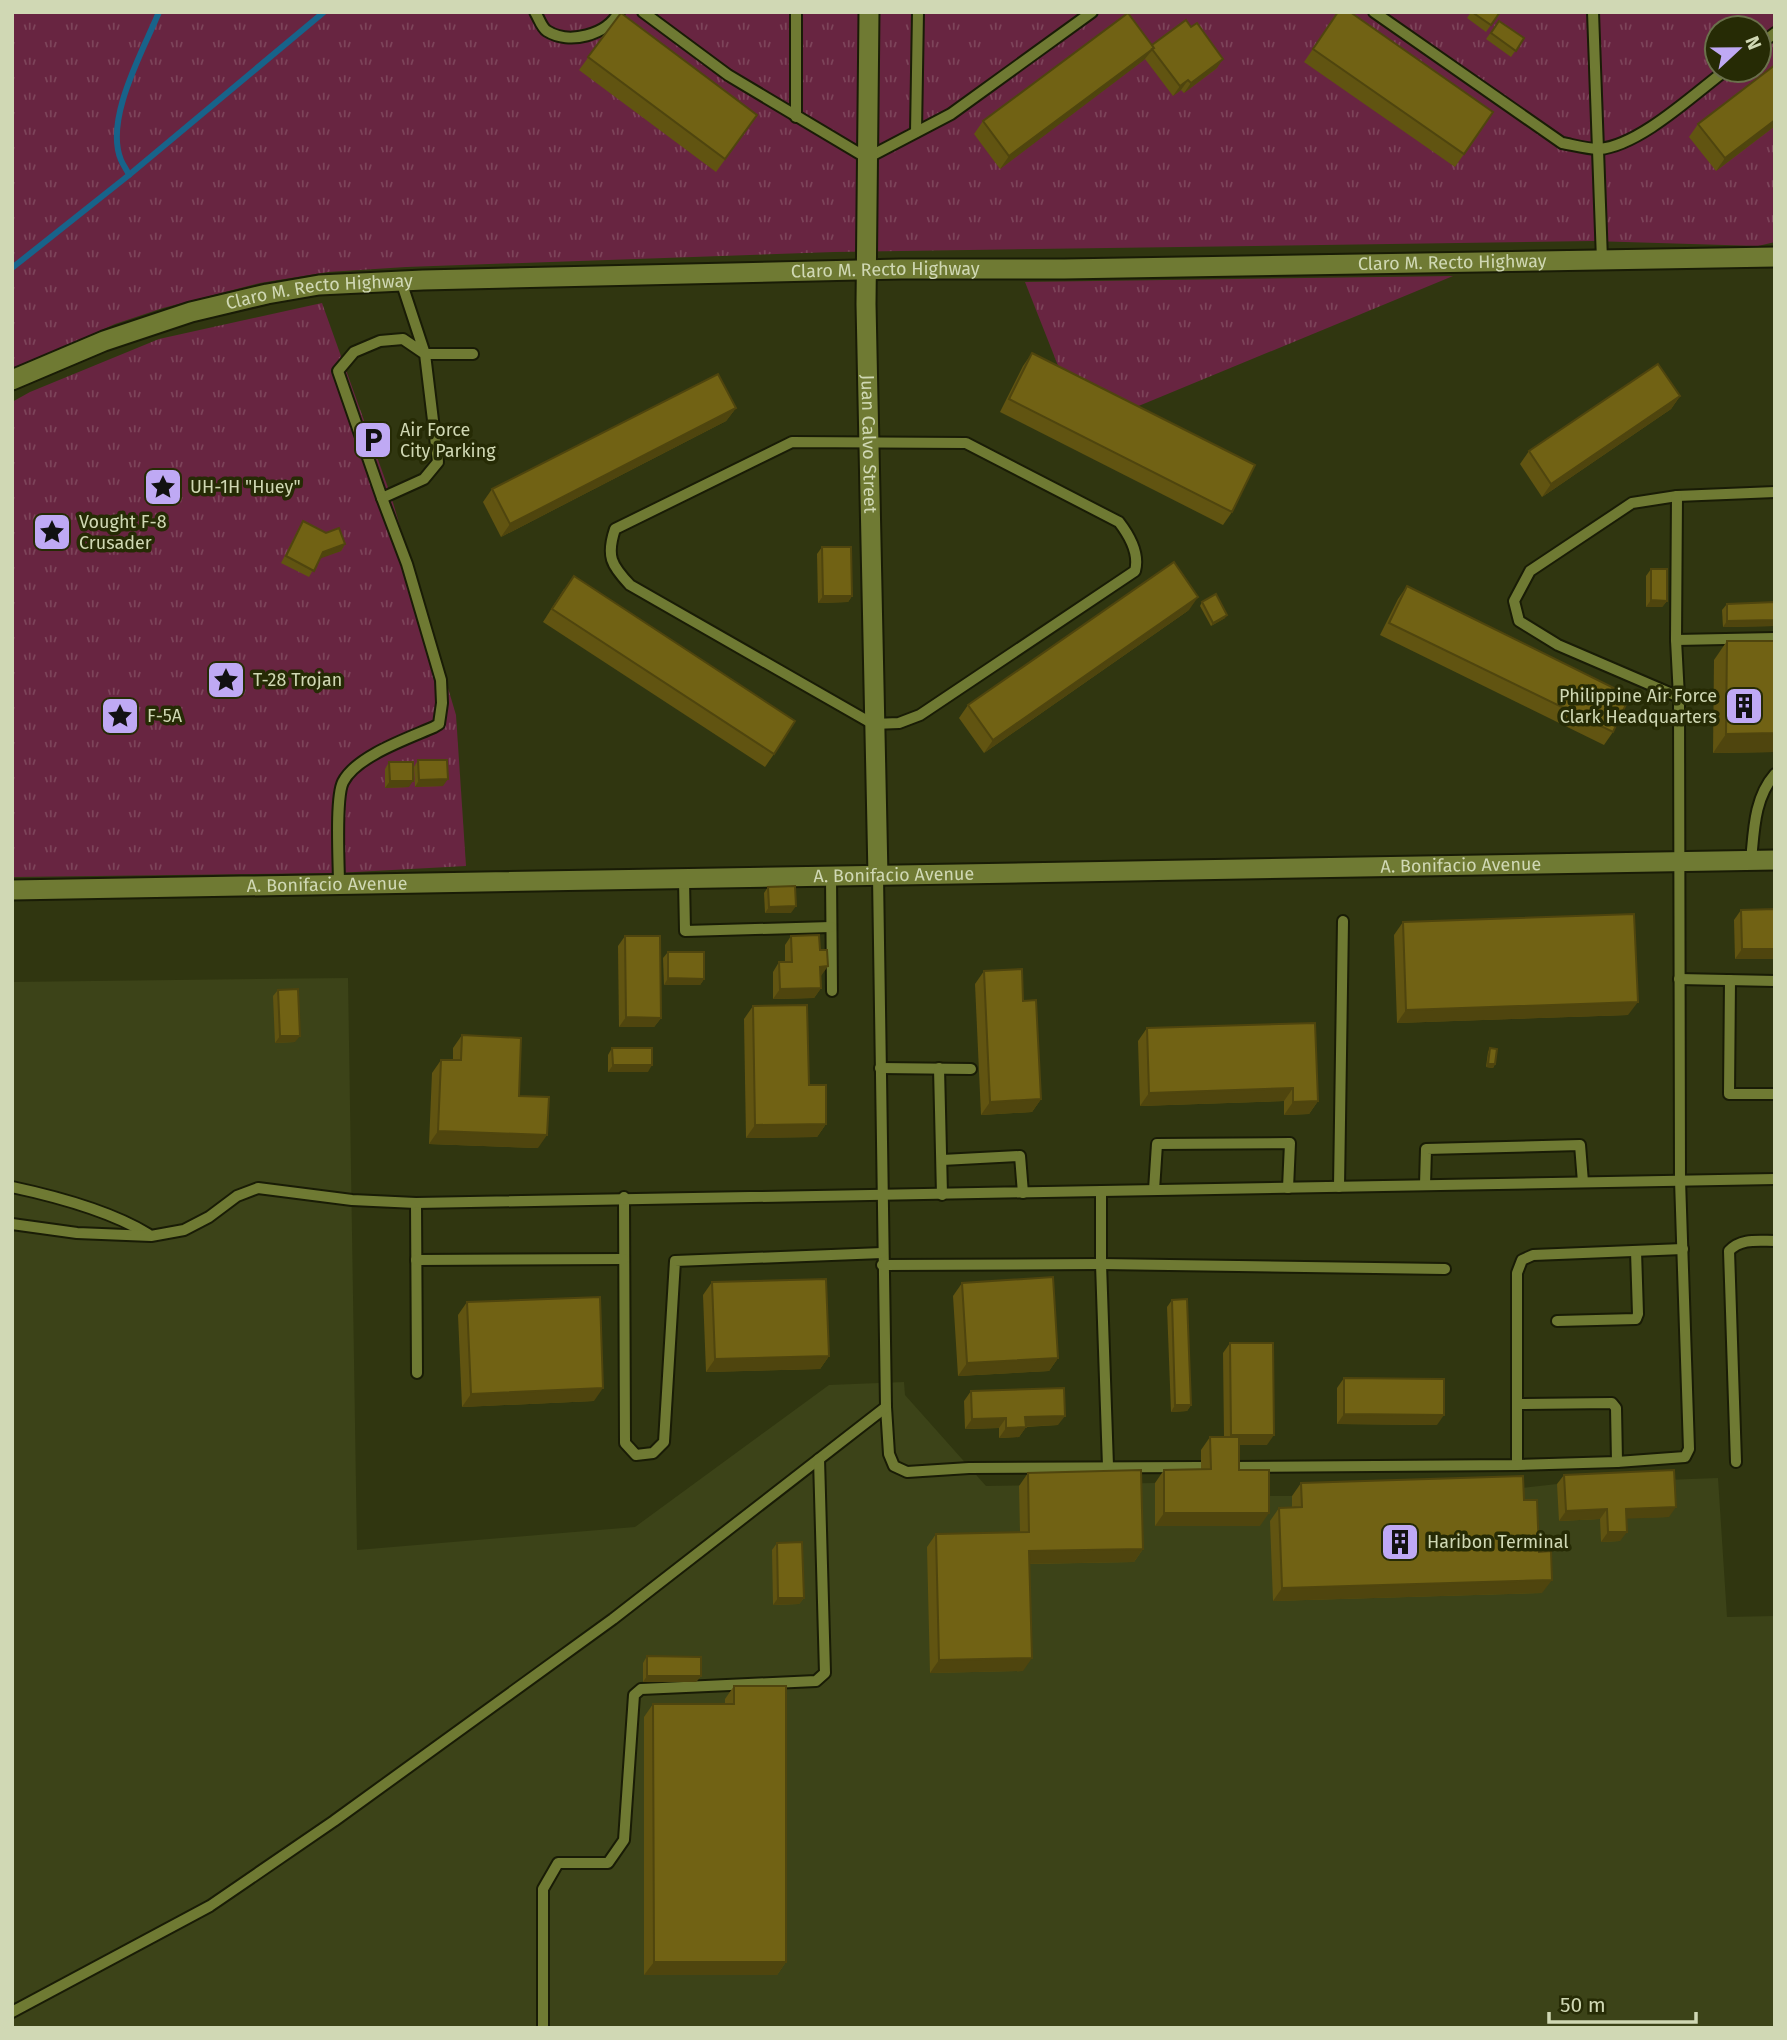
<svg xmlns="http://www.w3.org/2000/svg" width="1787" height="2040" font-family="'Fira Sans',sans-serif">
	<style>
		.built { fill: #3c4318 }
		.grass { fill: url(#grass-tufts); fill-rule: evenodd }
		.lines { fill: none; stroke-linecap: round; stroke-linejoin: round }
		.stream { stroke: #17638a; stroke-width: 6 }
		.service-casing { stroke: #191c06; stroke-width: 14 }
		.minor-casing { stroke: #191c06; stroke-width: 23 }
		.secondary-casing { stroke: #191c06; stroke-width: 23 }
		.service { stroke: #6f7a33; stroke-width: 10 }
		.minor { stroke: #6f7a33; stroke-width: 19 }
		.secondary { stroke: #6f7a33; stroke-width: 19 }
		.wall { fill: #615411 }
		.shaded-wall { fill: #4f450e }
		.building { fill: #716214; stroke: #4f450e; stroke-width: 2 }
		.labels { text-anchor: middle; stroke-width: 7; stroke-linejoin: round; paint-order: stroke }
		.street-label { font-size: 18px; fill: #d0d8b4; stroke: #262b05 }
		.poi-label { font-size: 18px; fill: #d0d8b4; stroke: #262b05; text-anchor: start }
	</style>
	<defs>
		<pattern id="grass-tufts" width="24" height="20" patternUnits="userSpaceOnUse" patternTransform="scale(1.75)"><rect width="24" height="20" fill="#682541"/><path d="M3 7l-1-3M5 7V3M7 7l1-3M15 17l-1-3M17 17v-4M19 17l1-3" fill="none" stroke="#7d445a"/></pattern>
	</defs>
	<rect width="100%" height="100%" fill="#303610"/>
	<polygon class="built" points="348,978 357,1550 635,1527 829,1385 904,1382 905,1395 986,1486 1155,1483 1261,1496 1292,1496 1514,1489 1557,1484 1718,1478 1727,1617 1775,1616 1775,2028 12,2028 12,982"/>
	<g class="grass">
		<path d="M12,12H1775V242L1758,246L1592,241L834,252L406,267L328,272L260,283L163,308L115,324L12,370ZM1717,28H1759V70H1717Z"/>
		<polygon points="1453,276 1083,429 1025,282"/>
		<polygon points="322,303 391,496 456,715 466,866 337,873 12,877 12,402 30,392 159,339"/>
	</g>
	<g class="lines">
		<g class="stream">
			<polyline points="129,175 324,12"/>
			<path d="M12,268L129,175C127,170 123,165 121,160C104,119 143,51 159,12"/>
		</g>
		<defs>
			<g id="service">
				<path d="M535,12C539,18 541,27 547,31C569,45 607,35 619,12"/>
				<polyline points="643,12 728,75 867,158 951,114 1092,12"/>
				<polyline points="796,12 796,117"/>
				<path d="M1374,12L1562,143C1573,145 1587,149 1599,149C1639,146 1694,94 1726,70"/>
				<polyline points="1593,12 1602,260"/>
				<polyline points="1759,45 1775,33"/>
				<polyline points="916,132 918,12"/>
				<polyline points="401,281 425,354 438,462 424,479 382,498 338,371 354,352 380,341 403,339 425,354 473,354"/>
				<path d="M792,442L966,443L1119,522C1129,535 1140,553 1135,571L920,715L899,723L873,724L630,585C611,565 606,556 615,529Z"/>
				<polyline points="1676,640 1775,638"/>
				<polyline points="1679,697 1558,645 1519,621 1514,601 1530,571 1632,503 1677,496 1775,492"/>
				<path d="M1751,861C1754,830 1754,798 1775,774"/>
				<polyline points="878,876 886,1407 889,1454 894,1466 907,1472 969,1468 1201,1467"/>
				<polyline points="831,877 832,991"/>
				<polyline points="684,880 685,931 831,927"/>
				<path d="M339,885C339,864 335,798 343,782C356,756 409,738 434,727L439,724L442,703L441,680L407,564L382,498"/>
				<polyline points="1679,979 1775,981"/>
				<polyline points="1730,980 1729,1094 1775,1094"/>
				<polyline points="880,1068 971,1069"/>
				<polyline points="939,1068 942,1195"/>
				<polyline points="942,1160 1020,1156 1023,1193"/>
				<polyline points="1425,1185 1426,1149 1580,1145 1583,1182"/>
				<path d="M12,1187C54,1196 112,1212 148,1234"/>
				<polyline points="1339,1187 1343,921"/>
				<polyline points="1154,1190 1157,1144 1290,1143 1288,1188"/>
				<polyline points="1101,1191 1101,1264 1108,1466"/>
				<polyline points="624,1197 625,1443 636,1455 653,1453 664,1442 675,1261 882,1253"/>
				<polyline points="416,1203 417,1373"/>
				<polyline points="12,1224 77,1233 151,1236 184,1230 209,1217 237,1196 258,1188 352,1200 416,1203 1775,1179"/>
				<polyline points="416,1260 624,1259"/>
				<polyline points="882,1265 1101,1264 1445,1269"/>
				<polyline points="1557,1321 1636,1319 1638,1314 1636,1251"/>
				<polyline points="1518,1404 1612,1403 1616,1408 1617,1462"/>
				<path d="M1736,1462L1729,1251C1741,1238 1758,1241 1775,1241"/>
				<polyline points="1517,1465 1517,1273 1522,1260 1533,1255 1683,1249"/>
				<polyline points="1231,1467 1517,1465 1617,1462 1685,1457 1689,1449 1680,1180 1679,697 1676,640 1677,496"/>
				<polyline points="12,2012 210,1906 334,1821 613,1619 886,1407"/>
				<polyline points="543,2028 543,1889 558,1863 608,1863 624,1840 634,1695 641,1689 816,1681 825,1673 819,1459"/>
			</g>
			<g id="minor">
				<path id="s1" d="M869,12L866,304L878,876"/>
				<path id="s2" d="M12,890L1775,860"/>
			</g>
			<g id="secondary">
				<path id="s3" d="M12,380L104,341L191,312L267,294L319,285L423,280L901,269H1064L1775,257"/>
			</g>
		</defs>
		<use href="#service" class="service-casing"/>
		<use href="#minor" class="minor-casing"/>
		<use href="#secondary" class="secondary-casing"/>
		<use href="#service" class="service"/>
		<use href="#minor" class="minor"/>
		<use href="#secondary" class="secondary"/>
	</g>
	<g class="wall">
		<polygon points="1338,12 1493,112 1455,167 1304,62"/>
		<polygon points="1471,12 1500,12 1486,32 1467,18"/>
		<polygon points="621,13 757,115 716,172 579,70"/>
		<polygon points="1499,21 1524,38 1511,57 1486,39"/>
		<polygon points="1152,45 1217,68 1184,93 1181,90 1173,96 1145,59 1000,169 974,134 983,121"/>
		<polygon points="1775,65 1775,126 1716,171 1689,137 1698,124"/>
		<polygon points="1032,353 1232,512 1223,525 1000,412 1023,366"/>
		<polygon points="1680,396 1671,409 1542,497 1520,464 1529,451"/>
		<polygon points="736,408 726,421 501,537 483,502 492,489"/>
		<polygon points="303,521 345,544 341,551 320,558 309,577 281,563 299,528"/>
		<polygon points="822,547 852,596 848,602 818,603 817,554"/>
		<polygon points="1651,569 1667,601 1662,607 1646,607 1646,576"/>
		<polygon points="1407,586 1613,732 1604,745 1380,635 1398,599"/>
		<polygon points="564,589 774,754 765,767 543,622"/>
		<polygon points="1202,602 1225,618 1211,626 1200,606"/>
		<polygon points="1775,602 1775,626 1723,627 1722,610 1727,604"/>
		<polygon points="1189,610 984,753 959,718 968,705"/>
		<polygon points="1727,641 1775,641 1775,752 1713,753 1714,660"/>
		<polygon points="418,760 443,786 415,787 414,767"/>
		<polygon points="389,762 409,787 385,788 385,769"/>
		<polygon points="768,887 791,913 765,913 764,893"/>
		<polygon points="1775,909 1775,959 1735,959 1734,920 1741,910"/>
		<polygon points="1403,922 1628,1015 1397,1023 1394,935"/>
		<polygon points="625,936 661,1018 654,1027 619,1027 618,946"/>
		<polygon points="791,936 820,950 828,966 820,976 821,988 814,998 773,999 773,972 779,962 785,962 785,945"/>
		<polygon points="668,952 704,979 700,985 664,985 663,958"/>
		<polygon points="984,971 1023,1001 1041,1099 1032,1112 981,1115 975,984"/>
		<polygon points="278,990 295,1042 275,1043 273,996"/>
		<polygon points="753,1006 809,1085 826,1124 817,1137 746,1138 744,1019"/>
		<polygon points="1315,1023 1318,1101 1309,1114 1284,1115 1284,1101 1140,1106 1138,1041 1147,1028"/>
		<polygon points="462,1035 519,1096 538,1148 429,1144 432,1073 441,1060 453,1060 453,1048"/>
		<polygon points="612,1048 648,1072 608,1072 608,1055"/>
		<polygon points="1490,1048 1495,1064 1493,1068 1486,1067 1488,1052"/>
		<polygon points="712,1282 829,1356 820,1369 706,1372 703,1295"/>
		<polygon points="962,1283 1058,1358 1049,1371 958,1376 953,1296"/>
		<polygon points="1172,1300 1191,1405 1187,1411 1171,1412 1167,1307"/>
		<polygon points="467,1302 594,1401 462,1407 458,1315"/>
		<polygon points="1230,1343 1267,1445 1239,1445 1239,1470 1260,1526 1155,1526 1155,1483 1164,1470 1201,1470 1201,1450 1210,1437 1224,1437 1223,1353"/>
		<polygon points="1344,1378 1437,1425 1337,1424 1337,1388"/>
		<polygon points="971,1391 1058,1425 1026,1427 1019,1437 999,1438 999,1428 965,1429 964,1401"/>
		<polygon points="1028,1473 1143,1549 1134,1562 1030,1564 1023,1671 930,1673 927,1547 936,1534 1020,1532 1019,1486"/>
		<polygon points="1564,1475 1669,1517 1626,1518 1620,1541 1601,1542 1600,1519 1559,1521 1557,1484"/>
		<polygon points="1301,1483 1524,1500 1539,1552 1542,1593 1273,1601 1270,1521 1279,1508 1292,1507 1292,1496"/>
		<polygon points="777,1543 804,1598 799,1604 773,1605 772,1550"/>
		<polygon points="647,1656 701,1676 696,1682 643,1682 643,1663"/>
		<polygon points="734,1686 786,1962 777,1975 644,1975 644,1717 653,1704 725,1704 725,1699"/>
	</g>
	<g class="shaded-wall">
		<polygon points="1154,48 1144,60 1000,169 1009,156"/>
		<polygon points="1223,59 1217,68 1184,93 1191,83"/>
		<polygon points="1188,80 1181,90 1173,96 1180,86"/>
		<polygon points="1775,120 1775,126 1716,171 1725,158"/>
		<polygon points="1680,396 1671,409 1542,497 1551,484"/>
		<polygon points="736,408 726,421 501,537 510,524"/>
		<polygon points="345,544 341,551 319,559 323,552"/>
		<polygon points="823,596 852,596 848,602 818,603"/>
		<polygon points="1198,597 1189,610 984,753 993,740"/>
		<polygon points="1651,600 1667,601 1662,607 1646,607"/>
		<polygon points="1227,615 1225,618 1211,626 1213,623"/>
		<polygon points="1775,620 1775,626 1723,627 1727,621"/>
		<polygon points="1775,733 1775,752 1713,753 1726,734"/>
		<polygon points="448,779 443,786 415,787 419,780"/>
		<polygon points="390,781 413,781 409,787 385,788"/>
		<polygon points="796,906 791,913 765,913 769,907"/>
		<polygon points="1742,949 1775,949 1775,959 1735,959"/>
		<polygon points="828,966 821,976 813,976 820,967"/>
		<polygon points="668,978 704,979 700,985 664,985"/>
		<polygon points="821,988 814,998 773,999 780,989"/>
		<polygon points="1638,1002 1628,1015 1397,1023 1406,1010"/>
		<polygon points="626,1017 661,1018 654,1027 619,1027"/>
		<polygon points="280,1036 300,1036 295,1042 275,1043"/>
		<polygon points="1488,1064 1495,1064 1493,1068 1486,1067"/>
		<polygon points="613,1065 652,1065 648,1072 608,1072"/>
		<polygon points="1293,1088 1284,1101 1140,1106 1149,1093"/>
		<polygon points="1041,1099 1032,1112 981,1115 990,1102"/>
		<polygon points="1318,1101 1309,1114 1284,1115 1293,1102"/>
		<polygon points="826,1124 817,1137 746,1138 755,1125"/>
		<polygon points="438,1131 547,1135 538,1148 429,1144"/>
		<polygon points="829,1356 820,1369 706,1372 715,1359"/>
		<polygon points="1058,1358 1049,1371 958,1376 967,1363"/>
		<polygon points="603,1388 594,1401 462,1407 471,1394"/>
		<polygon points="1175,1405 1191,1405 1187,1411 1171,1412"/>
		<polygon points="1344,1414 1444,1415 1437,1425 1337,1424"/>
		<polygon points="1065,1416 1058,1425 1018,1427 1025,1417"/>
		<polygon points="1006,1418 999,1428 965,1429 972,1419"/>
		<polygon points="1026,1427 1019,1437 999,1438 1006,1428"/>
		<polygon points="1231,1435 1274,1435 1267,1445 1224,1445"/>
		<polygon points="1676,1507 1669,1517 1619,1519 1626,1509"/>
		<polygon points="1607,1509 1600,1519 1559,1521 1566,1511"/>
		<polygon points="1164,1513 1269,1513 1260,1526 1155,1526"/>
		<polygon points="1608,1532 1627,1532 1620,1541 1601,1542"/>
		<polygon points="1143,1549 1134,1562 1020,1564 1029,1551"/>
		<polygon points="1552,1580 1542,1593 1273,1601 1282,1588"/>
		<polygon points="778,1598 804,1598 799,1604 773,1605"/>
		<polygon points="1032,1658 1023,1671 930,1673 939,1660"/>
		<polygon points="647,1676 701,1676 696,1682 643,1682"/>
		<polygon points="654,1962 786,1962 777,1975 644,1975"/>
	</g>
	<g class="building">
		<polygon points="1338,12 1350,12 1493,112 1464,154 1313,49"/>
		<polygon points="1472,12 1500,12 1491,25"/>
		<polygon points="621,13 757,115 725,159 588,57"/>
		<polygon points="1128,13 1154,48 1009,156 983,121"/>
		<polygon points="1186,20 1191,27 1197,23 1223,59 1191,83 1188,80 1180,86 1152,49 1154,48 1152,45"/>
		<polygon points="1499,21 1524,38 1516,51 1491,33"/>
		<polygon points="1775,65 1775,120 1725,158 1698,124"/>
		<polygon points="1032,353 1255,465 1232,512 1009,399"/>
		<polygon points="1658,364 1680,396 1551,484 1529,451"/>
		<polygon points="718,374 736,408 510,524 492,489"/>
		<polygon points="303,521 326,533 339,528 345,544 323,552 314,571 286,556"/>
		<polygon points="822,547 851,547 852,596 823,596"/>
		<polygon points="1174,562 1198,597 993,740 968,705"/>
		<polygon points="1651,569 1667,569 1667,601 1651,600"/>
		<polygon points="574,576 795,721 774,754 552,609"/>
		<polygon points="1407,586 1630,696 1613,732 1389,623"/>
		<polygon points="1216,594 1227,615 1213,623 1202,602"/>
		<polygon points="1775,602 1775,620 1727,621 1727,604"/>
		<polygon points="1727,641 1775,641 1775,733 1726,734"/>
		<polygon points="418,760 447,760 448,779 419,780"/>
		<polygon points="389,762 413,762 413,781 390,781"/>
		<polygon points="795,886 796,906 769,907 768,887"/>
		<polygon points="1775,909 1775,949 1742,949 1741,910"/>
		<polygon points="1634,914 1638,1002 1406,1010 1403,922"/>
		<polygon points="819,935 820,950 827,950 828,966 820,967 821,988 780,989 779,962 792,962 791,936"/>
		<polygon points="625,936 660,936 661,1018 626,1017"/>
		<polygon points="668,952 704,952 704,979 668,978"/>
		<polygon points="1022,969 1023,1001 1036,1000 1041,1099 990,1102 984,971"/>
		<polygon points="298,989 300,1036 280,1036 278,990"/>
		<polygon points="807,1005 809,1085 826,1085 826,1124 755,1125 753,1006"/>
		<polygon points="1315,1023 1318,1101 1293,1102 1293,1088 1149,1093 1147,1028"/>
		<polygon points="462,1035 521,1038 519,1096 549,1097 547,1135 438,1131 441,1060 461,1060"/>
		<polygon points="612,1048 652,1048 652,1065 613,1065"/>
		<polygon points="1490,1048 1497,1049 1495,1064 1488,1064"/>
		<polygon points="1053,1277 1058,1358 967,1363 962,1283"/>
		<polygon points="826,1279 829,1356 715,1359 712,1282"/>
		<polygon points="600,1297 603,1388 471,1394 467,1302"/>
		<polygon points="1187,1299 1191,1405 1175,1405 1172,1300"/>
		<polygon points="1230,1343 1273,1343 1274,1435 1231,1435"/>
		<polygon points="1344,1378 1444,1379 1444,1415 1344,1414"/>
		<polygon points="1064,1388 1065,1416 1025,1417 1026,1427 1006,1428 1006,1418 972,1419 971,1391"/>
		<polygon points="1210,1437 1239,1437 1239,1470 1269,1470 1269,1513 1164,1513 1164,1470 1211,1469"/>
		<polygon points="1141,1470 1143,1549 1029,1551 1032,1658 939,1660 936,1534 1029,1532 1028,1473"/>
		<polygon points="1674,1470 1676,1507 1626,1509 1627,1532 1608,1532 1607,1509 1566,1511 1564,1475"/>
		<polygon points="1523,1476 1524,1500 1537,1500 1539,1552 1551,1551 1552,1580 1282,1588 1279,1508 1302,1507 1301,1483"/>
		<polygon points="802,1542 804,1598 778,1598 777,1543"/>
		<polygon points="647,1656 701,1657 701,1676 647,1676"/>
		<polygon points="734,1686 786,1686 786,1962 654,1962 653,1704 734,1704"/>
	</g>
	<defs>
		<symbol id="parking-square" viewBox="-11 -11 22 22"><rect x="-9" y="-9" width="18" height="18" rx="4" fill="#bfa9f4" stroke="#262b05"/><path d="M-3.5-5.5H1a3.5 3.5 0 0 1 0 7H-1V5.5H-3.5ZM-1-3.4V-.6H.8a1.4 1.4 0 0 0 0-2.8Z" fill="#111"/></symbol>
		<symbol id="sight-square" viewBox="-11 -11 22 22"><rect x="-9" y="-9" width="18" height="18" rx="4" fill="#bfa9f4" stroke="#262b05"/><path d="M0-6L1.8-2.2L6-1.7L2.9 1.2L3.7 5.4L0 3.3L-3.7 5.4L-2.9 1.2L-6-1.7L-1.8-2.2Z" fill="#111"/></symbol>
		<symbol id="building-square" viewBox="-11 -11 22 22"><rect x="-9" y="-9" width="18" height="18" rx="4" fill="#bfa9f4" stroke="#262b05"/><path d="M-4-6H4V6H1V3H-1V6H-4ZM-2.5-4.3h1.7v1.8h-1.7ZM.8-4.3h1.7v1.8H.8ZM-2.5-1h1.7V.8h-1.7ZM.8-1h1.7V.8H.8Z" fill="#111"/></symbol>
	</defs>
	<g fill-rule="evenodd">
		<use href="#parking-square" x="351" y="418" width="44" height="44"/>
		<use href="#sight-square" x="141" y="465" width="44" height="44"/>
		<use href="#sight-square" x="30" y="510" width="44" height="44"/>
		<use href="#sight-square" x="204" y="658" width="44" height="44"/>
		<use href="#building-square" x="1722" y="684" width="44" height="44"/>
		<use href="#sight-square" x="98" y="694" width="44" height="44"/>
		<use href="#building-square" x="1378" y="1520" width="44" height="44"/>
	</g>
	<g class="labels">
		<g class="street-label">
			<text dy="6" stroke="none"><textPath href="#s3" startOffset="1456">Claro M. Recto Highway</textPath></text>
			<text dy="6" stroke="none"><textPath href="#s3" startOffset="889">Claro M. Recto Highway</textPath></text>
			<text dy="6" stroke="none"><textPath href="#s3" startOffset="322">Claro M. Recto Highway</textPath></text>
			<text dy="6" stroke="none"><textPath href="#s1" startOffset="432">Juan Calvo Street</textPath></text>
			<text dy="6" stroke="none"><textPath href="#s2" startOffset="1449">A. Bonifacio Avenue</textPath></text>
			<text dy="6" stroke="none"><textPath href="#s2" startOffset="882">A. Bonifacio Avenue</textPath></text>
			<text dy="6" stroke="none"><textPath href="#s2" startOffset="315">A. Bonifacio Avenue</textPath></text>
		</g>
		<g class="poi-label">
			<text x="400" y="436">Air Force<tspan x="400" dy="21">City Parking</tspan></text>
			<text x="190" y="493">UH-1H "Huey"</text>
			<text x="79" y="528">Vought F-8<tspan x="79" dy="21">Crusader</tspan></text>
			<text x="253" y="686">T-28 Trojan</text>
			<text x="1717" y="702" text-anchor="end">Philippine Air Force<tspan x="1717" dy="21">Clark Headquarters</tspan></text>
			<text x="147" y="722">F-5A</text>
			<text x="1427" y="1548">Haribon Terminal</text>
		</g>
	</g>
	<rect width="1787" height="2040" fill="none" stroke="#d0d8b4" stroke-width="28"/>
	<g transform="translate(1738 49) rotate(68)"><circle r="33" fill="#262b05" stroke="#6a704b" stroke-width="2"/>
	<path d="M0-5L12 26L0 18L-12 26Z" fill="#bfa9f4"/>
	<text y="-10" font-size="19" font-weight="bold" text-anchor="middle" fill="#d0d8b4">N</text>
	</g>
	<path d="M1549 2012v10h147v-10" fill="none" stroke="#d0d8b4" stroke-width="3.5"/>
	<text x="1560" y="2012" font-size="21" fill="#d0d8b4" stroke="#262b05" stroke-width="5" paint-order="stroke">50 m</text>
</svg>
